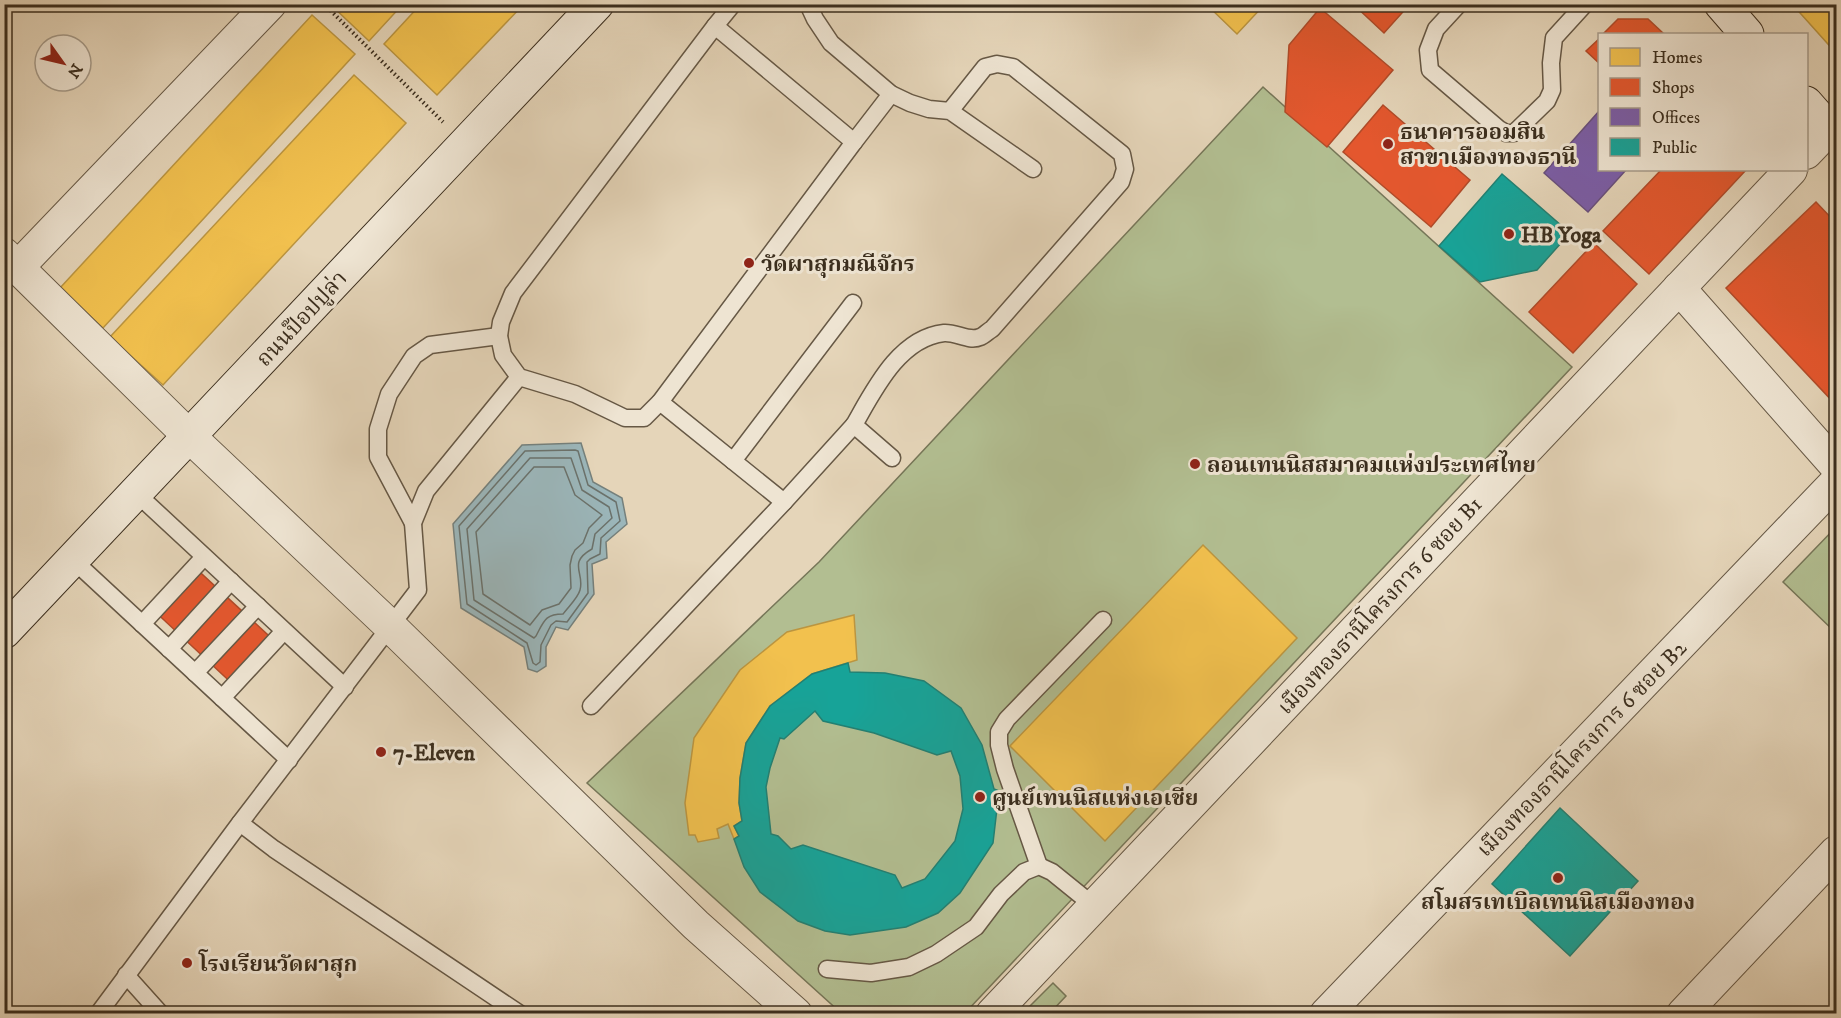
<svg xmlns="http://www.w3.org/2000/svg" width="1841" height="1018" font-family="'IM FELL DW Pica','Noto Serif Thai',serif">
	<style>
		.green { fill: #b2be91; stroke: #767658; stroke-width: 1.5 }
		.water { fill: #9bb6ba; stroke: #75807c; stroke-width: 1.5 }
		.homes { fill: #f2c14e; stroke: #bb9540; stroke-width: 1.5 }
		.shops { fill: #e4572e; stroke: #b14b29; stroke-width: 1.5 }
		.offices { fill: #7b5ea7; stroke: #68507e; stroke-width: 1.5 }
		.public { fill: #17a398; stroke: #228073; stroke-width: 1.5; fill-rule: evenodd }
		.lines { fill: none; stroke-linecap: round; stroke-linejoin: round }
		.shore { stroke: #6b726c; stroke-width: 1.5 }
		.lane-casing { stroke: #665845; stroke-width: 19 }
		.street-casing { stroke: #665845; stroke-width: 34 }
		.secondary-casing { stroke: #3b2e1e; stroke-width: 35 }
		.path { stroke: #3b2e1e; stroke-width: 4; stroke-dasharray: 1.5 3; stroke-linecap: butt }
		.lane { stroke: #eee4d2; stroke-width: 16 }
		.street { stroke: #eee4d2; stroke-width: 32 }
		.secondary { stroke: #eee4d2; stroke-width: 33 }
		.poi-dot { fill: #8f2418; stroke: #eee4d2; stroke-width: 2 }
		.labels { text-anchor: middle; stroke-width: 6; stroke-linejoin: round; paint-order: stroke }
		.poi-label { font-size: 22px; font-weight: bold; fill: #3b2e1e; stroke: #eee4d2; text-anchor: start }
		.street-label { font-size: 22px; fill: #3b2e1e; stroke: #eee4d2 }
	</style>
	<rect width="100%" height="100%" fill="#e5d5b9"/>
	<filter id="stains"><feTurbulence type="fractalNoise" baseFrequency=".00333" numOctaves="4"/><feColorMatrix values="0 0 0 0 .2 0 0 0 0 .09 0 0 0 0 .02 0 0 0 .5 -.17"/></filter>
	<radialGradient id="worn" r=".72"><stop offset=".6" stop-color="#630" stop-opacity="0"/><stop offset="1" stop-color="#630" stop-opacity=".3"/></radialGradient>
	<g class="green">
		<polygon points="1263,87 1572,367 965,1013 841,1013 587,783 819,562"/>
		<polygon points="1836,527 1836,633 1783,582"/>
		<polygon points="1053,983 1066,996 1050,1013 1023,1013"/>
	</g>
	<polygon class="water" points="581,443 593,482 622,498 627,524 606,542 607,558 592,564 594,594 568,630 556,627 546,647 546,666 537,672 528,669 524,647 461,608 453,524 522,445"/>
	<g class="homes">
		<polygon points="330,4 403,4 369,41"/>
		<polygon points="421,4 524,4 437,95 384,44"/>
		<polygon points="1206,4 1265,4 1237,34"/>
		<polygon points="1792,4 1836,4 1836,53"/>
		<polygon points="312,15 355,54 103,328 60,288"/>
		<polygon points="354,75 406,123 163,385 110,337"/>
		<polygon points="1203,545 1297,638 1105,841 1010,746"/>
		<polygon points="854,615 857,660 812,674 770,706 746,743 740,778 739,803 742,821 734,826 739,836 734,839 728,824 717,829 719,838 698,842 695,835 689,835 685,803 694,738 740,670 787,632"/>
	</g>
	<g class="shops">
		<polygon points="1353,4 1410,4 1384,33"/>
		<polygon points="1320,8 1393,70 1327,147 1285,112 1289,45"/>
		<polygon points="1618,19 1648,19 1664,34 1603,34"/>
		<polygon points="1600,38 1600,64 1586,51"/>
		<polygon points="1383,105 1470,180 1431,227 1343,152"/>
		<polygon points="1661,170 1746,170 1649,274 1603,231"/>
		<polygon points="1816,202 1836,223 1836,405 1726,288"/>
		<polygon points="1594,243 1637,284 1573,353 1529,312"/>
		<polygon points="190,563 280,646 239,690 149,606"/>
	</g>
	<polygon class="offices" points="1600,110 1600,170 1626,170 1588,212 1544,173"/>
	<g class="public">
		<polygon points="1502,174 1570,233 1537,270 1480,282 1439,246"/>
		<path d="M848,663L850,672L885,673L924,681L961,708L982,745L994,789L999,791L993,843L960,893L938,913L906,927L850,935L825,931L798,921L760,892L744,867L734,839L739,836L734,826L742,821L739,803L740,778L746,743L770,706L812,674ZM815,711L823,721L874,733L937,755L951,751L960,776L963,809L955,841L925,879L902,888L895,875L803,845L791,849L778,836L771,834L766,787L770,768L780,738L784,739Z"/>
		<polygon points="1560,808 1638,881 1570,956 1492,884"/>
	</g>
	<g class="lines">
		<g class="shore">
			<polygon points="575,450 578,451 588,485 616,502 620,521 601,538 600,554 590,559 587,562 588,593 567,622 556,621 551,625 541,645 540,662 536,665 533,663 527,643 467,604 459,526 525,451"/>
			<path d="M530,458H571L582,490L609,507L612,518L595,534L592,549C567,563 585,573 580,590C578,598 568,607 563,614C545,614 544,621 536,636L534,638L474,600L467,529Z"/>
			<polygon points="534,467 564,467 575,495 602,515 589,528 583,543 575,550 572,556 570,565 571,588 559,604 542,610 530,625 483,594 476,532"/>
		</g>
		<defs>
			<g id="lane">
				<polyline points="733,4 715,26 854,142 891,94"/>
				<polyline points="808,4 815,19 831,43 891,94 910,103 929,109 950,111 1033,169"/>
				<polyline points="1459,4 1436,29 1428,50 1430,70 1499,129 1506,133 1514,133 1547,101 1552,90 1551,63 1554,38 1585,4"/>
				<polyline points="715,26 513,293 501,322 499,336 503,355 519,377 575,394 625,418 644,418 660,402 854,142"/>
				<polyline points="660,402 784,502"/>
				<path d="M854,425C874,390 899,338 944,333C956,332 969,342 980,337C984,336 988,331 992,329L1121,182L1125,169L1122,154L1013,67L997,64L985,67L950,111"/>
				<polyline points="733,461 853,303"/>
				<polyline points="136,493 345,687"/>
				<polyline points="413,523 378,457 378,429 389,394 414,356 430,345 499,336"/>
				<polyline points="72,559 289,760"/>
				<polyline points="142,624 204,557"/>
				<polyline points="169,649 231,581"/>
				<polyline points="195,673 258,606"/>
				<polyline points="222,698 284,631"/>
				<polyline points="591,706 784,502 854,425 892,458"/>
				<polyline points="240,823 274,849 520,1014"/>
				<polyline points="1039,866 1005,769 999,745 999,732 1007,719 1103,620"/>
				<polyline points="827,969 871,973 909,967 936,954 976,927 1001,894 1024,872 1039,866 1052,872 1094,906"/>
				<polyline points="126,975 161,1014"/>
				<polyline points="98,1014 240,823 418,590 413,523 426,491 519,377"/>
			</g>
			<g id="street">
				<polyline points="1806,153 1829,129"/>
				<polyline points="4,254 189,436 390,626 696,925 796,1014"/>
				<polyline points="18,267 270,4"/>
				<polyline points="1679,288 1836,466"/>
				<polyline points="992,1014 1791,170"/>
				<polyline points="1326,1014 1836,482"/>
				<polyline points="1683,1014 1836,852"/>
			</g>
			<g id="secondary">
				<polyline points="1721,4 1747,34"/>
				<polyline points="1806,103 1836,137"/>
				<polyline points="4,632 597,4"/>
			</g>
		</defs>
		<use href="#lane" class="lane-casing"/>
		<use href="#street" class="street-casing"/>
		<use href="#secondary" class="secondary-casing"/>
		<polyline class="path" points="324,4 443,122"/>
		<use href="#lane" class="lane"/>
		<use href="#street" class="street"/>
		<use href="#secondary" class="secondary"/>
	</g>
	<g class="poi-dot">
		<circle cx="1388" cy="144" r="6"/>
		<circle cx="1509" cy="234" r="6"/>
		<circle cx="749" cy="263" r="6"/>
		<circle cx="1195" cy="464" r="6"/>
		<circle cx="381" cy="752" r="6"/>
		<circle cx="980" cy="797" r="6"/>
		<circle cx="1558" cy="878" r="6"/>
		<circle cx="187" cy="963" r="6"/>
	</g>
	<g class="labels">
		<g class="poi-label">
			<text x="1400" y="139">ธนาคารออมสิน<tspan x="1400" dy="25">สาขาเมืองทองธานี</tspan></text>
			<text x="1521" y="242">HB Yoga</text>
			<text x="761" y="271">วัดผาสุกมณีจักร</text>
			<text x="1207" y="472">ลอนเทนนิสสมาคมแห่งประเทศไทย</text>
			<text x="393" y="760">7-Eleven</text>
			<text x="992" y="805">ศูนย์เทนนิสแห่งเอเชีย</text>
			<text x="1558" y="909" text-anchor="middle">สโมสรเทเบิลเทนนิสเมืองทอง</text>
			<text x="199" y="971">โรงเรียนวัดผาสุก</text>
		</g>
		<g class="street-label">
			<text transform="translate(301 318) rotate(-47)" y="8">ถนนป๊อปปูล่า</text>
			<text transform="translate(1379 605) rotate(-47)" y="8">เมืองทองธานีโครงการ 6 ซอย B1</text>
			<text transform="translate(1581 748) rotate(-46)" y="8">เมืองทองธานีโครงการ 6 ซอย B2</text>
		</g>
	</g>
	<rect width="1841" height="1018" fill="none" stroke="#e5d5b9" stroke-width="24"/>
	<rect x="6" y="6" width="1829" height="1006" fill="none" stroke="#3b2e1e" stroke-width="3"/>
	<rect x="12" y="12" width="1817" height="994" fill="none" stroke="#3b2e1e" stroke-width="1.5"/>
	<rect x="1598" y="33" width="210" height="138" fill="#eee4d2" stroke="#a69b8a" stroke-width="1.5"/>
	<rect x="1610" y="48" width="30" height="18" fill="#f2c14e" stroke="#a69b8a" stroke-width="1.5"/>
	<text x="1652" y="63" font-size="18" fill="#3b2e1e">Homes</text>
	<rect x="1610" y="78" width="30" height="18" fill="#e4572e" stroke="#a69b8a" stroke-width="1.5"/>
	<text x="1652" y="93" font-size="18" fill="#3b2e1e">Shops</text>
	<rect x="1610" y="108" width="30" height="18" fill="#7b5ea7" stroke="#a69b8a" stroke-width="1.5"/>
	<text x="1652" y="123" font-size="18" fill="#3b2e1e">Offices</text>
	<rect x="1610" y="138" width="30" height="18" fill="#17a398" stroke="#a69b8a" stroke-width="1.5"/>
	<text x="1652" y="153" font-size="18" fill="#3b2e1e">Public</text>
	<g transform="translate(63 63) rotate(124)"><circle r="28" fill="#eee4d2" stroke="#a69b8a" stroke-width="1.5"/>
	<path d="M0-4.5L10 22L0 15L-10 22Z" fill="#8f2418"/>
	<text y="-9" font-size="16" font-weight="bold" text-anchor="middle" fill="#3b2e1e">N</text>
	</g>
	<rect width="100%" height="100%" filter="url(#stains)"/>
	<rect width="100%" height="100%" fill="url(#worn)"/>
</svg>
